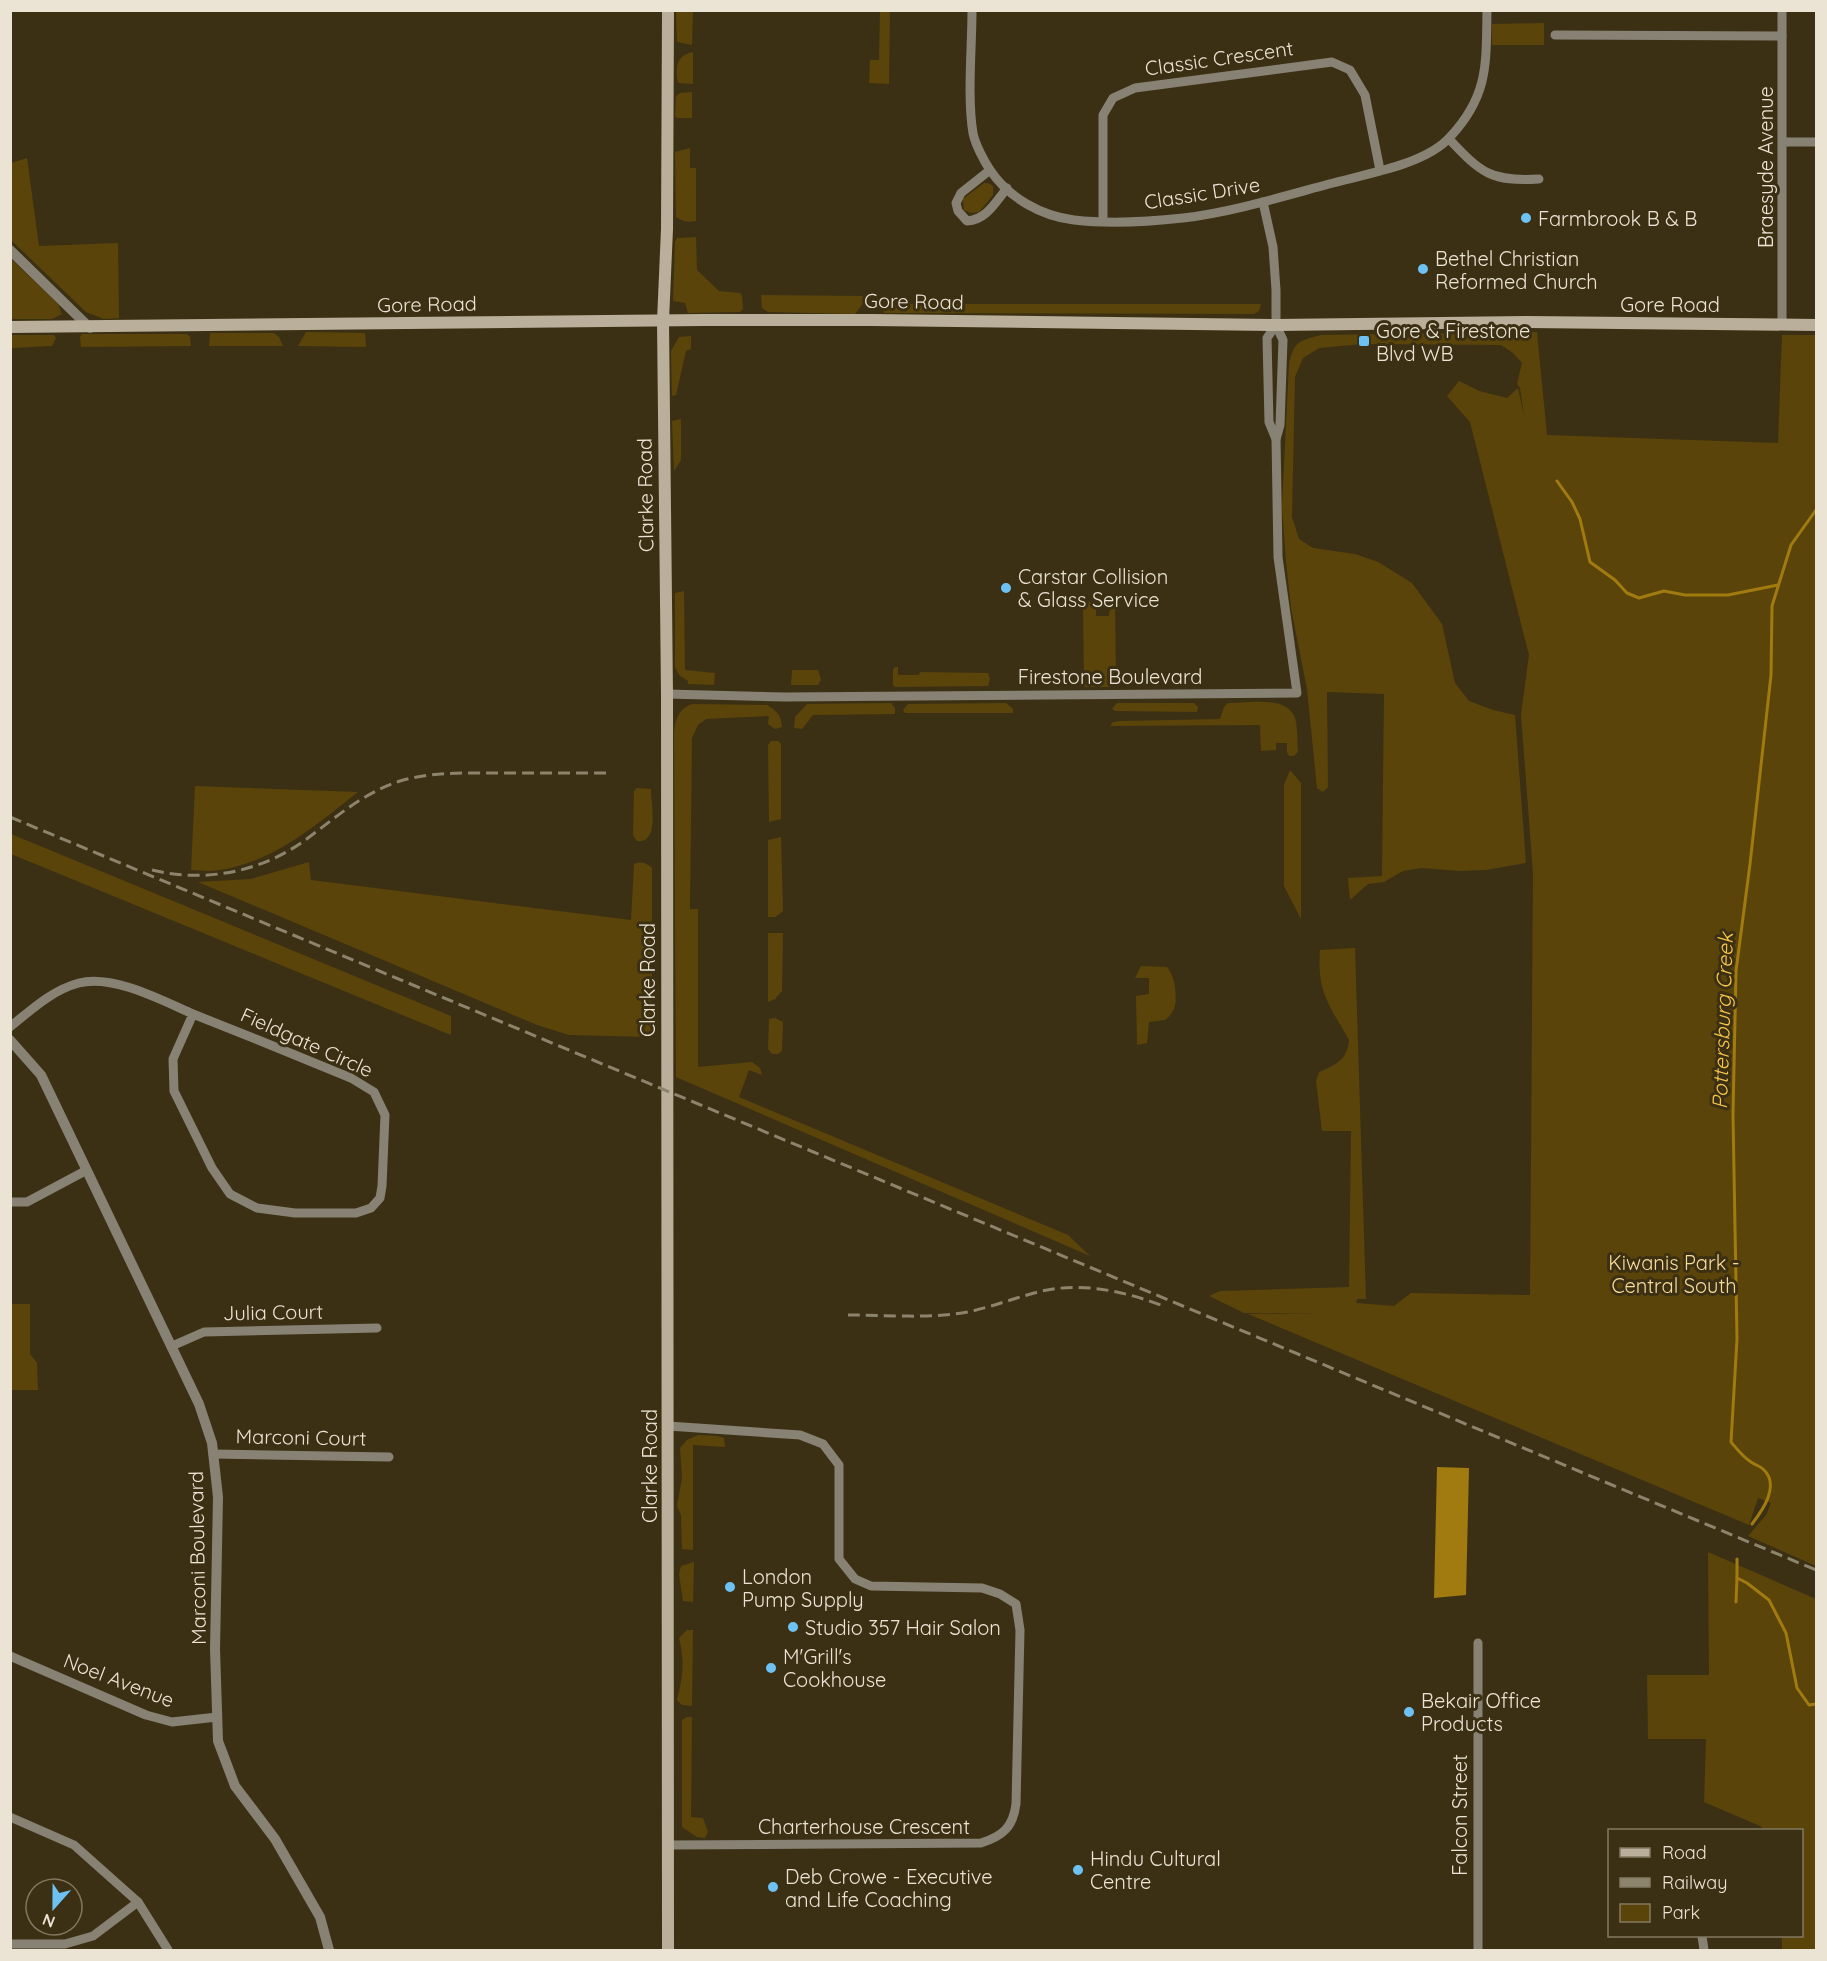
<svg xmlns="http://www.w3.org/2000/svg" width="1827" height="1961" font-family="Quicksand,sans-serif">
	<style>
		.green { fill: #5a4409 }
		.water { fill: #a17b10 }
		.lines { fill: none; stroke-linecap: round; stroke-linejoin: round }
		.stream { stroke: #a17b10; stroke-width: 3 }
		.minor { stroke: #888275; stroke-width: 9 }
		.tertiary { stroke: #888275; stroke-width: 10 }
		.secondary { stroke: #b9af9a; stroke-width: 12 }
		.rail { stroke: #8d846d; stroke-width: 3; stroke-dasharray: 12 6; stroke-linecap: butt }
		.poi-dot { fill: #6ec2f3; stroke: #3c3014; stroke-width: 2 }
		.labels { text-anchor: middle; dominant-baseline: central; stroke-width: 6; stroke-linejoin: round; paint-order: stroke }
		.street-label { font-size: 20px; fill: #ebe4d4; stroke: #3c3014 }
		.poi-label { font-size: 20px; fill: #ebe4d4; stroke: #3c3014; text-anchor: start }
		.park-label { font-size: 20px; fill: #f8da98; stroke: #3c3014 }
		.water-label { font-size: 21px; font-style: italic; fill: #f9c648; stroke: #3c3014 }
	</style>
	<rect width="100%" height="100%" fill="#3c3014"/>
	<g class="green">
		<polygon points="676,11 693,11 692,45 677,42"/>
		<polygon points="880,11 890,11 889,84 869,83 870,60 879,60"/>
		<polygon points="1544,23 1544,45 1492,45 1492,24"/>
		<path d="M693 52V84L678 83C675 68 676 55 693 52Z"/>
		<polygon points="692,92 692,118 677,118 675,116 676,96 680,93"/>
		<path d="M690 148V168H696V221C688 223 682 221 676 217L675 152Z"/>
		<polygon points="27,158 39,246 118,243 119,318 104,319 86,312 11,240 11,163"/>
		<polygon points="984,183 988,183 993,186 993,195 979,212 971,213 964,210 963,199"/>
		<polygon points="696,237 697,270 719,291 740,293 742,296 743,309 740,312 688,313 685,303 673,301 675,242 677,238"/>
		<polygon points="11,259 58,304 62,314 52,319 11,319"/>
		<polygon points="761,295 863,296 864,302 855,314 768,312 762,308"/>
		<polygon points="880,304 1261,304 1259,311 1254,314 884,313"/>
		<polygon points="306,332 365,333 366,347 298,346"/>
		<path d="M1537 332 1547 435 1778 443 1782 335H1816V1566L1748 1536 1766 1515 1771 1503 1758 1498 1749 1525 1248 1314H1318L1244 1313 1209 1296 1220 1291 1349 1287 1351 1131H1322L1316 1081 1319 1072C1336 1065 1348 1059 1349 1040 1329 1004 1317 993 1320 950L1355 948 1366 1299H1357L1356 1303 1394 1306 1411 1293 1530 1295 1533 873 1521 715 1529 655 1470 422 1447 396 1459 381 1479 391 1507 398 1518 388 1524 416 1520 388 1517 384 1522 363 1513 353 1501 345 1363 344 1319 348 1303 358 1295 377 1292 517 1299 539 1313 548 1355 554 1378 562 1412 583 1442 624 1455 683 1469 701 1493 710 1515 715 1526 863 1486 870 1460 871 1421 868 1403 871 1384 882 1368 884 1350 900 1348 878 1382 876 1384 694 1327 692 1328 787 1323 792 1317 788 1307 689 1291 608 1286 562 1282 507 1289 364C1294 341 1299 341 1321 335Z"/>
		<polygon points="210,333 274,333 279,337 283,346 209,346"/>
		<polygon points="82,334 187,334 190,337 191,346 81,347 80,337"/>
		<polygon points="10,335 54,335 56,338 52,346 11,348"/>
		<polygon points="691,336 691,349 686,351 676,395 672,396 671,351 679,337"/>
		<polygon points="681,419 681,460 674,471 672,421"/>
		<polygon points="684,591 685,670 715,673 714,685 688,684 688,681 679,675 675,667 675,593"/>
		<polygon points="1087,602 1096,602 1096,616 1109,616 1110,604 1115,603 1116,681 1113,687 1084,687 1083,610"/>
		<polygon points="895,667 898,667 898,675 919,675 920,672 988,673 990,679 988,686 895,687 893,685 893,670"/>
		<polygon points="792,670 818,670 821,680 818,685 791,685"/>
		<polygon points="891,703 895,708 895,714 813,715 802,729 794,728 795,717 807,704"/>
		<polygon points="1006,703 1013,709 1013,713 905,713 903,710 908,704"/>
		<polygon points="1117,703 1194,703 1198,707 1197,712 1116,711 1112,709"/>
		<path d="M1228 703C1248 703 1287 695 1295 718 1298 728 1297 742 1298 752L1294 756H1289L1287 752V743H1276V750L1261 751 1260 725 1110 726 1113 722 1121 721 1220 719 1224 707Z"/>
		<path d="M692 704 767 705C777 711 781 715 782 727L775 729 768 724 769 716 706 719 698 725 692 738 690 909H698V1067L752 1062 760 1068 762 1075 749 1070 739 1097 1068 1235 1090 1256 676 1077 674 734C675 720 678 709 692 704Z"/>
		<polygon points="771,741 778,741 781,744 781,819 769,822 768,745"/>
		<polygon points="1290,770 1301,783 1301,919 1284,886 1284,785"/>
		<path d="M195 786 358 792C316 825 274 862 219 870 210 872 200 870 191 870Z"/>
		<path d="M637 788 651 789C651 804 660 844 637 841L633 835 634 791Z"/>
		<polygon points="11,834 451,1016 451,1035 11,854"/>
		<polygon points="781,837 783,911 775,917 768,917 768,840"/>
		<path d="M309 862 311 880 631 920 634 864C641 861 647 863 652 868V1035L648 1037 569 1035 537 1025 198 882 251 879Z"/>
		<polygon points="768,933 783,933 782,991 775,999 768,1002"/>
		<path d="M1141 966 1167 967C1175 976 1178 997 1174 1009 1172 1013 1169 1017 1165 1020L1149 1022 1147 1043 1137 1045 1136 996 1149 994V978H1135Z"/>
		<polygon points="775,1018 783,1022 782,1051 778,1054 772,1054 768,1049 769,1019"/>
		<polygon points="11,1304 30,1304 30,1354 37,1363 38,1390 11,1390"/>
		<polygon points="698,1435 717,1436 724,1438 725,1447 693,1445 693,1550 682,1549 681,1515 677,1506 682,1478 680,1448 687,1440"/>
		<polygon points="1708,1552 1816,1599 1816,1950 1782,1950 1782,1936 1802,1936 1802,1830 1765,1830 1760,1826 1704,1802 1706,1739 1648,1739 1647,1675 1709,1675"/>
		<polygon points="694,1562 693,1602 683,1601 679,1574 681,1566"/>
		<path d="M687 1630H693L692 1706 682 1705 677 1700C683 1676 685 1662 679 1638Z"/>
		<polygon points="687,1717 692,1717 691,1817 703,1818 708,1832 705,1838 697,1837 682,1827 682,1720"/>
	</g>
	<polygon class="water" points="1437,1467 1469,1468 1466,1595 1434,1598"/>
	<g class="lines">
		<g class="stream">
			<polyline points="1557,481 1572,502 1580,519 1590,562 1615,580 1627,593 1639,598 1664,591 1685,595 1728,595 1778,585"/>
			<path d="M1752 1524C1762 1511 1781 1485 1763 1469 1760 1466 1755 1465 1751 1462 1743 1457 1737 1449 1731 1442L1737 1339 1733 1115 1736 971 1750 864 1771 675 1772 606 1791 545 1816 510"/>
			<polyline points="1737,1559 1737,1578 1747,1583 1769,1600 1786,1633 1797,1688 1809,1705 1816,1704"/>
			<polyline points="1736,1602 1737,1578"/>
		</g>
		<g class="minor">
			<path d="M972 10C972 48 967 97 973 133 975 144 984 161 990 170 1009 198 1041 216 1074 220 1109 224 1147 222 1183 218 1232 212 1281 197 1329 184 1365 174 1425 165 1450 137 1489 95 1486 64 1487 10"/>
			<polyline points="1555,35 1782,36"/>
			<path d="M1449 139C1481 173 1491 182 1539 179"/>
			<polyline points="1783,142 1816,142"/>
			<path d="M990 170 961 193 956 203 958 211 967 221C986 220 995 203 1007 188"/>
			<polyline points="1103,221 1103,115 1113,98 1135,88 1332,62 1350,70 1365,95 1380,170"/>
			<polyline points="1782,324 1782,10"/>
			<polyline points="1276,439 1269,422 1267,338 1276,325"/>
			<polyline points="667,694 785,697 1297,693 1278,557 1276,439 1280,425 1283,340 1276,325 1276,290 1273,247 1263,202"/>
			<path d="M10 1027C31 1010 52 990 79 983 113 974 163 1001 193 1014 246 1035 298 1056 351 1078L374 1092 385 1115 382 1186 380 1198 371 1208 356 1213H295L257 1208 230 1194 212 1168 174 1091 173 1059 193 1014"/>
			<polyline points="10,1202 27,1202 87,1170"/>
			<polyline points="172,1346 204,1332 377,1328"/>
			<polyline points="213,1454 389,1457"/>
			<polyline points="1478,1643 1478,1950"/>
			<polyline points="10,1656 146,1715 172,1722 217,1717"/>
			<polyline points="10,1817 74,1845 138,1902 168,1950"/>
			<path d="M668 1845 981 1843C1003 1836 1013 1827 1016 1804L1020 1630 1016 1604 1000 1594 982 1588 871 1586 855 1579 839 1559V1465L823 1444 800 1435 668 1426"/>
			<polyline points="1702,1936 1704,1950"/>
			<polyline points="10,1944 65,1944 93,1936 138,1902"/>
		</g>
		<g class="tertiary">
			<polyline points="10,250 90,328"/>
			<polyline points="10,1040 41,1075 199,1404 212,1443 218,1497 215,1649 218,1741 235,1786 275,1839 320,1917 329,1950"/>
		</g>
		<g class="secondary">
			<polyline points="10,327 703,320 872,320 1276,325 1528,322 1816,325"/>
			<polyline points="668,1950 667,694 663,321 667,229 668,10"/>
		</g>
		<g class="rail">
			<polyline points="10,817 1816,1570"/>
			<path d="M152 870C205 883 260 872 304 841 335 818 363 793 400 781 431 772 464 773 495 773 533 773 571 773 609 773"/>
			<path d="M848 1315C887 1315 929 1319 968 1312 991 1307 1012 1299 1034 1293 1077 1281 1120 1290 1161 1305"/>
		</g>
	</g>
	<g class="poi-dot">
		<circle cx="1526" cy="218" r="6"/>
		<circle cx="1423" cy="269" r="6"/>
		<rect x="1358" y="335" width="12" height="12" rx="3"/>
		<circle cx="1006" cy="588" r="6"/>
		<circle cx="730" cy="1587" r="6"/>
		<circle cx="793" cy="1627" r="6"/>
		<circle cx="771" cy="1668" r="6"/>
		<circle cx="1409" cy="1712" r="6"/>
		<circle cx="1078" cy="1870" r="6"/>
		<circle cx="773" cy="1887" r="6"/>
	</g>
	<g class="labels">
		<g class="street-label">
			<text transform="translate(1219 58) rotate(-8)">Classic Crescent</text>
			<text transform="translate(1765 167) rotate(-90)">Braesyde Avenue</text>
			<text transform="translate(1202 193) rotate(-9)">Classic Drive</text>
			<text transform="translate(914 301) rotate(1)">Gore Road</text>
			<text transform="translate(427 304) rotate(-1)">Gore Road</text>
			<text x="1670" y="304">Gore Road</text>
			<text transform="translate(645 495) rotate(-91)">Clarke Road</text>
			<text x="1110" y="676">Firestone Boulevard</text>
			<text transform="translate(647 980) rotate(-90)">Clarke Road</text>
			<text transform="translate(307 1042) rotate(24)">Fieldgate Circle</text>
			<text transform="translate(273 1312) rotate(-1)">Julia Court</text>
			<text transform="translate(301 1437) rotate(1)">Marconi Court</text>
			<text transform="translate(649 1466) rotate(-90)">Clarke Road</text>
			<text transform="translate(197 1558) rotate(-91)">Marconi Boulevard</text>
			<text transform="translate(119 1680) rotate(21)">Noel Avenue</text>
			<text transform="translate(1459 1815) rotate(-90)">Falcon Street</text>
			<text x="864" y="1826">Charterhouse Crescent</text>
		</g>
		<g class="poi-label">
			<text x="1538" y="218">Farmbrook B &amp; B</text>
			<text x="1435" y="258">Bethel Christian<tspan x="1435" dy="23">Reformed Church</tspan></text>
			<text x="1376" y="330">Gore &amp; Firestone<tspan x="1376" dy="23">Blvd WB</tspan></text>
			<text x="1018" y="576">Carstar Collision<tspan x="1018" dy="23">&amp; Glass Service</tspan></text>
			<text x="742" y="1576">London<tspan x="742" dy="23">Pump Supply</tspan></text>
			<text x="805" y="1627">Studio 357 Hair Salon</text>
			<text x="783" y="1656">M'Grill's<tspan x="783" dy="23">Cookhouse</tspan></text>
			<text x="1421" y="1700">Bekair Office<tspan x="1421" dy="23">Products</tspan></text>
			<text x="1090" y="1858">Hindu Cultural<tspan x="1090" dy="23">Centre</tspan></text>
			<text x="785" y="1876">Deb Crowe - Executive<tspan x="785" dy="23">and Life Coaching</tspan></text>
		</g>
		<g class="park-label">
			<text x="1674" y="1262">Kiwanis Park -<tspan x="1674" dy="23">Central South</tspan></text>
		</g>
		<g class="water-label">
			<text transform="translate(1722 1021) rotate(-88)">Pottersburg Creek</text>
		</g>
	</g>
	<rect width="1827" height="1961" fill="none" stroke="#ebe4d4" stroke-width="24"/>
	<rect x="1608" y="1829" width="195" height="108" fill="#3c3014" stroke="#827861" stroke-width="1.5"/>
	<rect x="1620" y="1848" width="30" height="9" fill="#b9af9a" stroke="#827861" stroke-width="1.5"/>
	<text x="1662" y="1859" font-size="18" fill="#ebe4d4">Road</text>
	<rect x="1620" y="1878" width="30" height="9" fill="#8d846d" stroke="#827861" stroke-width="1.5"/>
	<text x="1662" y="1889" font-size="18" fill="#ebe4d4">Railway</text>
	<rect x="1620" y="1904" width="30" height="18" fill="#5a4409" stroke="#827861" stroke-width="1.5"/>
	<text x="1662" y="1919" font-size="18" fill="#ebe4d4">Park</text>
	<g transform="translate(54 1907) rotate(201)"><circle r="28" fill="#3c3014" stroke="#827861" stroke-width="1.5"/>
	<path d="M0-4.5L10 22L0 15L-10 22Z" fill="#6ec2f3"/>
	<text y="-9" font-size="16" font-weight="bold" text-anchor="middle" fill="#ebe4d4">N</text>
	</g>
</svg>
